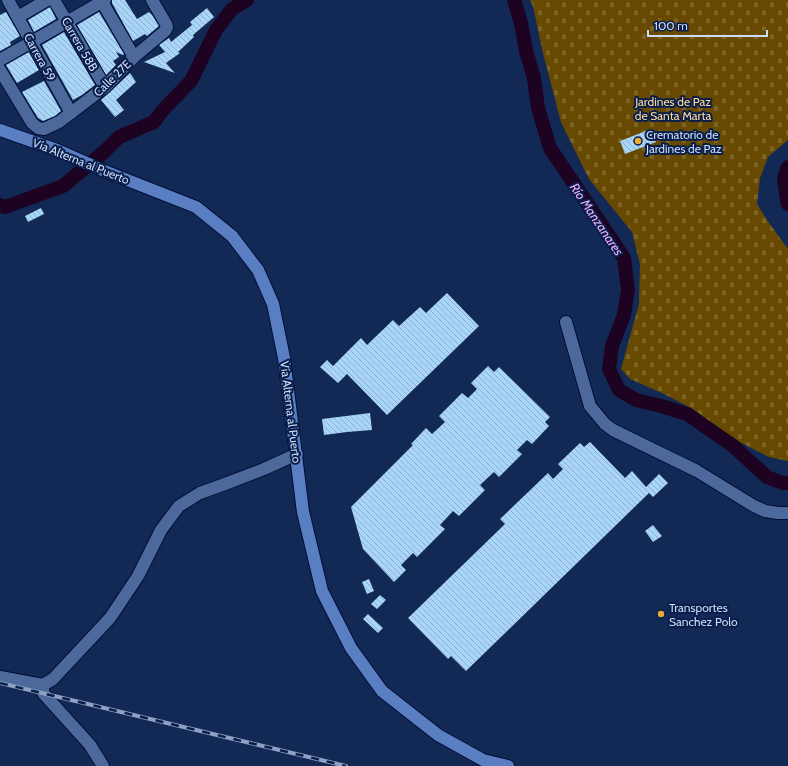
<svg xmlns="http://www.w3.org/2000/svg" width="788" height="766" font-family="Cabin,sans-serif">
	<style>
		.cemetery { fill: url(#cemetery-stones) }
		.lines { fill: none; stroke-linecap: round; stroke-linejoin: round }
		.river { stroke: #1e0222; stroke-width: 14 }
		.building { fill: url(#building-back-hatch) }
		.minor-casing { stroke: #000f39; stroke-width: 14 }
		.major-casing { stroke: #000f39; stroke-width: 14 }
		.minor { stroke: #4d689a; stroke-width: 12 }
		.major { stroke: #597ec2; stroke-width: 12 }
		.rail-casing { stroke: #8fa1c2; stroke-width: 4 }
		.rail { stroke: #091e4a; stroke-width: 2.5; stroke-dasharray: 8; stroke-linecap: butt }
		.poi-dot { fill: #e5ad35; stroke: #091e4a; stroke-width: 1.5 }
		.labels { text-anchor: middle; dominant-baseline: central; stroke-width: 4; stroke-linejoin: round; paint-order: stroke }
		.street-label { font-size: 12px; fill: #ccdcf8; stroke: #091e4a }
		.park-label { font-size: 12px; fill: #fdd998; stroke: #091e4a }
		.poi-label { font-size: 12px; fill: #ccdcf8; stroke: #091e4a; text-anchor: start }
		.water-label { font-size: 13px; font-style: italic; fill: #f2b1fc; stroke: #091e4a }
	</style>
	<defs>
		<pattern id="cemetery-stones" width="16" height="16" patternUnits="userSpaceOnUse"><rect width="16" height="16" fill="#674a00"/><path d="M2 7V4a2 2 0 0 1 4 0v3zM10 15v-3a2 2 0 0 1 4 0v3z" fill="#7c6426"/></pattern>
		<pattern id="building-back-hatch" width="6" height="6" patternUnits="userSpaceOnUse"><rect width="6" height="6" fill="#a8d5f8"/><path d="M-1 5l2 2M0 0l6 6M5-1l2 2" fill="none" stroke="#8db0cc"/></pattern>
	</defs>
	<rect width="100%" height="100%" fill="#122955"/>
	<polygon class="cemetery" points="530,0 788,0 788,140 768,157 760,178 757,204 769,223 788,249 788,461 769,457 734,439 693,409 664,394 630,379 621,369 639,304 640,264 632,232 589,179 561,122 543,53 533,6"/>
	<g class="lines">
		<g class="river">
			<polyline points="514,0 521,23 526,51 534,78 538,108 550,148 624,258 628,290 624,315 612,346 609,369 619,390 636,400 661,406 687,414 732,445 767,477 783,483 788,483"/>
			<polyline points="788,167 784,178 787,200 788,204"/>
			<polyline points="0,205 5,207 63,186 104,152 119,137 154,122 162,111 191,81 216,30 232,9 247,0"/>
		</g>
	</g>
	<g class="building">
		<polygon points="112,0 125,0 137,19 149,12 152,15 159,26 147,36 145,34 133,41 112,3"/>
		<polygon points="50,7 56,19 34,32 28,20"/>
		<polygon points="207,8 214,17 193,35 194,37 178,52 180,53 166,63 175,73 144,62 165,52 159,45 169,38 171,42 192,25 190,22"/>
		<polygon points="6,12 20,36 10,42 11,45 0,51 0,15"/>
		<polygon points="99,12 124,54 123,55 116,52 119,57 113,61 116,65 106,75 77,25"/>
		<polygon points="64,32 95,85 82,95 73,100 42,45"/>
		<polygon points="29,52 39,70 17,83 6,65"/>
		<polygon points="130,73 136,82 116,100 124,110 115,117 101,100 110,92"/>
		<polygon points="44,81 61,111 55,116 43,121 38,118 22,92"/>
		<polygon points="651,129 656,142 625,154 620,141"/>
		<polygon points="41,208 44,214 28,222 25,216"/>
		<polygon points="447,293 479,326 387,415 347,374 338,383 320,367 327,360 333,366 361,338 367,345 393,320 399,326 420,307 426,313"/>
		<polygon points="488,366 494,372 499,367 550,417 545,422 549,426 532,444 527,440 517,450 522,454 499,477 494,472 480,485 485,490 459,516 453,511 440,525 445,529 417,557 413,553 401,565 406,570 394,582 363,549 351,507 413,445 411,444 426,428 432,434 445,422 439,416 462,393 468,398 477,389 471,383"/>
		<polygon points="370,413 372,430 347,432 324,435 322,419"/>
		<polygon points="590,442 625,478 632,471 646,487 659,474 668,483 653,497 649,493 466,671 451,656 448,659 408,618 505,524 500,519 548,473 553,479 563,469 558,464 580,443 584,447"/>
		<polygon points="653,525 662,536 653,542 645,531"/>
		<polygon points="369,579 374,591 367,594 362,582"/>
		<polygon points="380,595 386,600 377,609 371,604"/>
		<polygon points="368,614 383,628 378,633 363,619"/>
	</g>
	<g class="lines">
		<g class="minor-casing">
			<g id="minor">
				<polyline points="8,0 71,113"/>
				<polyline points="54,0 105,87"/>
				<polyline points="101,0 134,57"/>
				<polyline points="18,17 47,0"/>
				<polyline points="0,60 105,0"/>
				<polyline points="0,70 32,123 38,128 44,129 59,122 105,87 134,57 165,31 167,27 166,24 152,0"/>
				<polyline points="566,322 590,406 605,424 613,430 697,471 754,506 765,511 778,513 788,513"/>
				<polyline points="0,677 43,685 53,679 110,618 138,576 161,530 179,506 200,493 225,484 264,469 297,454"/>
				<polyline points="43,685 43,693 90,745 103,766"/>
			</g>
		</g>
		<g class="major-casing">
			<polyline id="major" points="0,130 57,150 107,172 196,207 232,236 258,270 273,304 284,358 303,512 322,591 351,648 382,691 438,735 483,760 508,766"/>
		</g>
		<use href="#minor" class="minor"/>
		<use href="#major" class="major"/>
		<g class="rail-casing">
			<polyline id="rail" points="0,683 346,766"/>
		</g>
		<use href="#rail" class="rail"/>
	</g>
	<g class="poi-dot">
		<circle cx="638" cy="141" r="4"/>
		<circle cx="661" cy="614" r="4"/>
	</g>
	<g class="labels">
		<g class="street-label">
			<text transform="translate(80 44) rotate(60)">Carrera 58B</text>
			<text transform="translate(40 57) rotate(61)">Carrera 59</text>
			<text transform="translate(112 78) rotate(-44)">Calle 27E</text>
			<text transform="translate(81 161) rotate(22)">Vía Alterna al Puerto</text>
			<text transform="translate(291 412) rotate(83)">Vía Alterna al Puerto</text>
		</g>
		<g class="park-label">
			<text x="673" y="101">Jardines de Paz<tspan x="673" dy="14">de Santa Marta</tspan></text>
		</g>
		<g class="poi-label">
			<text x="646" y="134">Crematorio de<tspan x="646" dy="14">Jardines de Paz</tspan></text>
			<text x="669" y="607">Transportes<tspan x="669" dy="14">Sanchez Polo</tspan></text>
		</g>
		<g class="water-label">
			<text transform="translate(597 219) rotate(56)">Río Manzanares</text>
		</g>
	</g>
	<path d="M648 30v6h119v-6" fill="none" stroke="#ccdcf8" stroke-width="2"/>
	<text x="654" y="30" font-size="12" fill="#ccdcf8" stroke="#091e4a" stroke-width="3" paint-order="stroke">100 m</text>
</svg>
